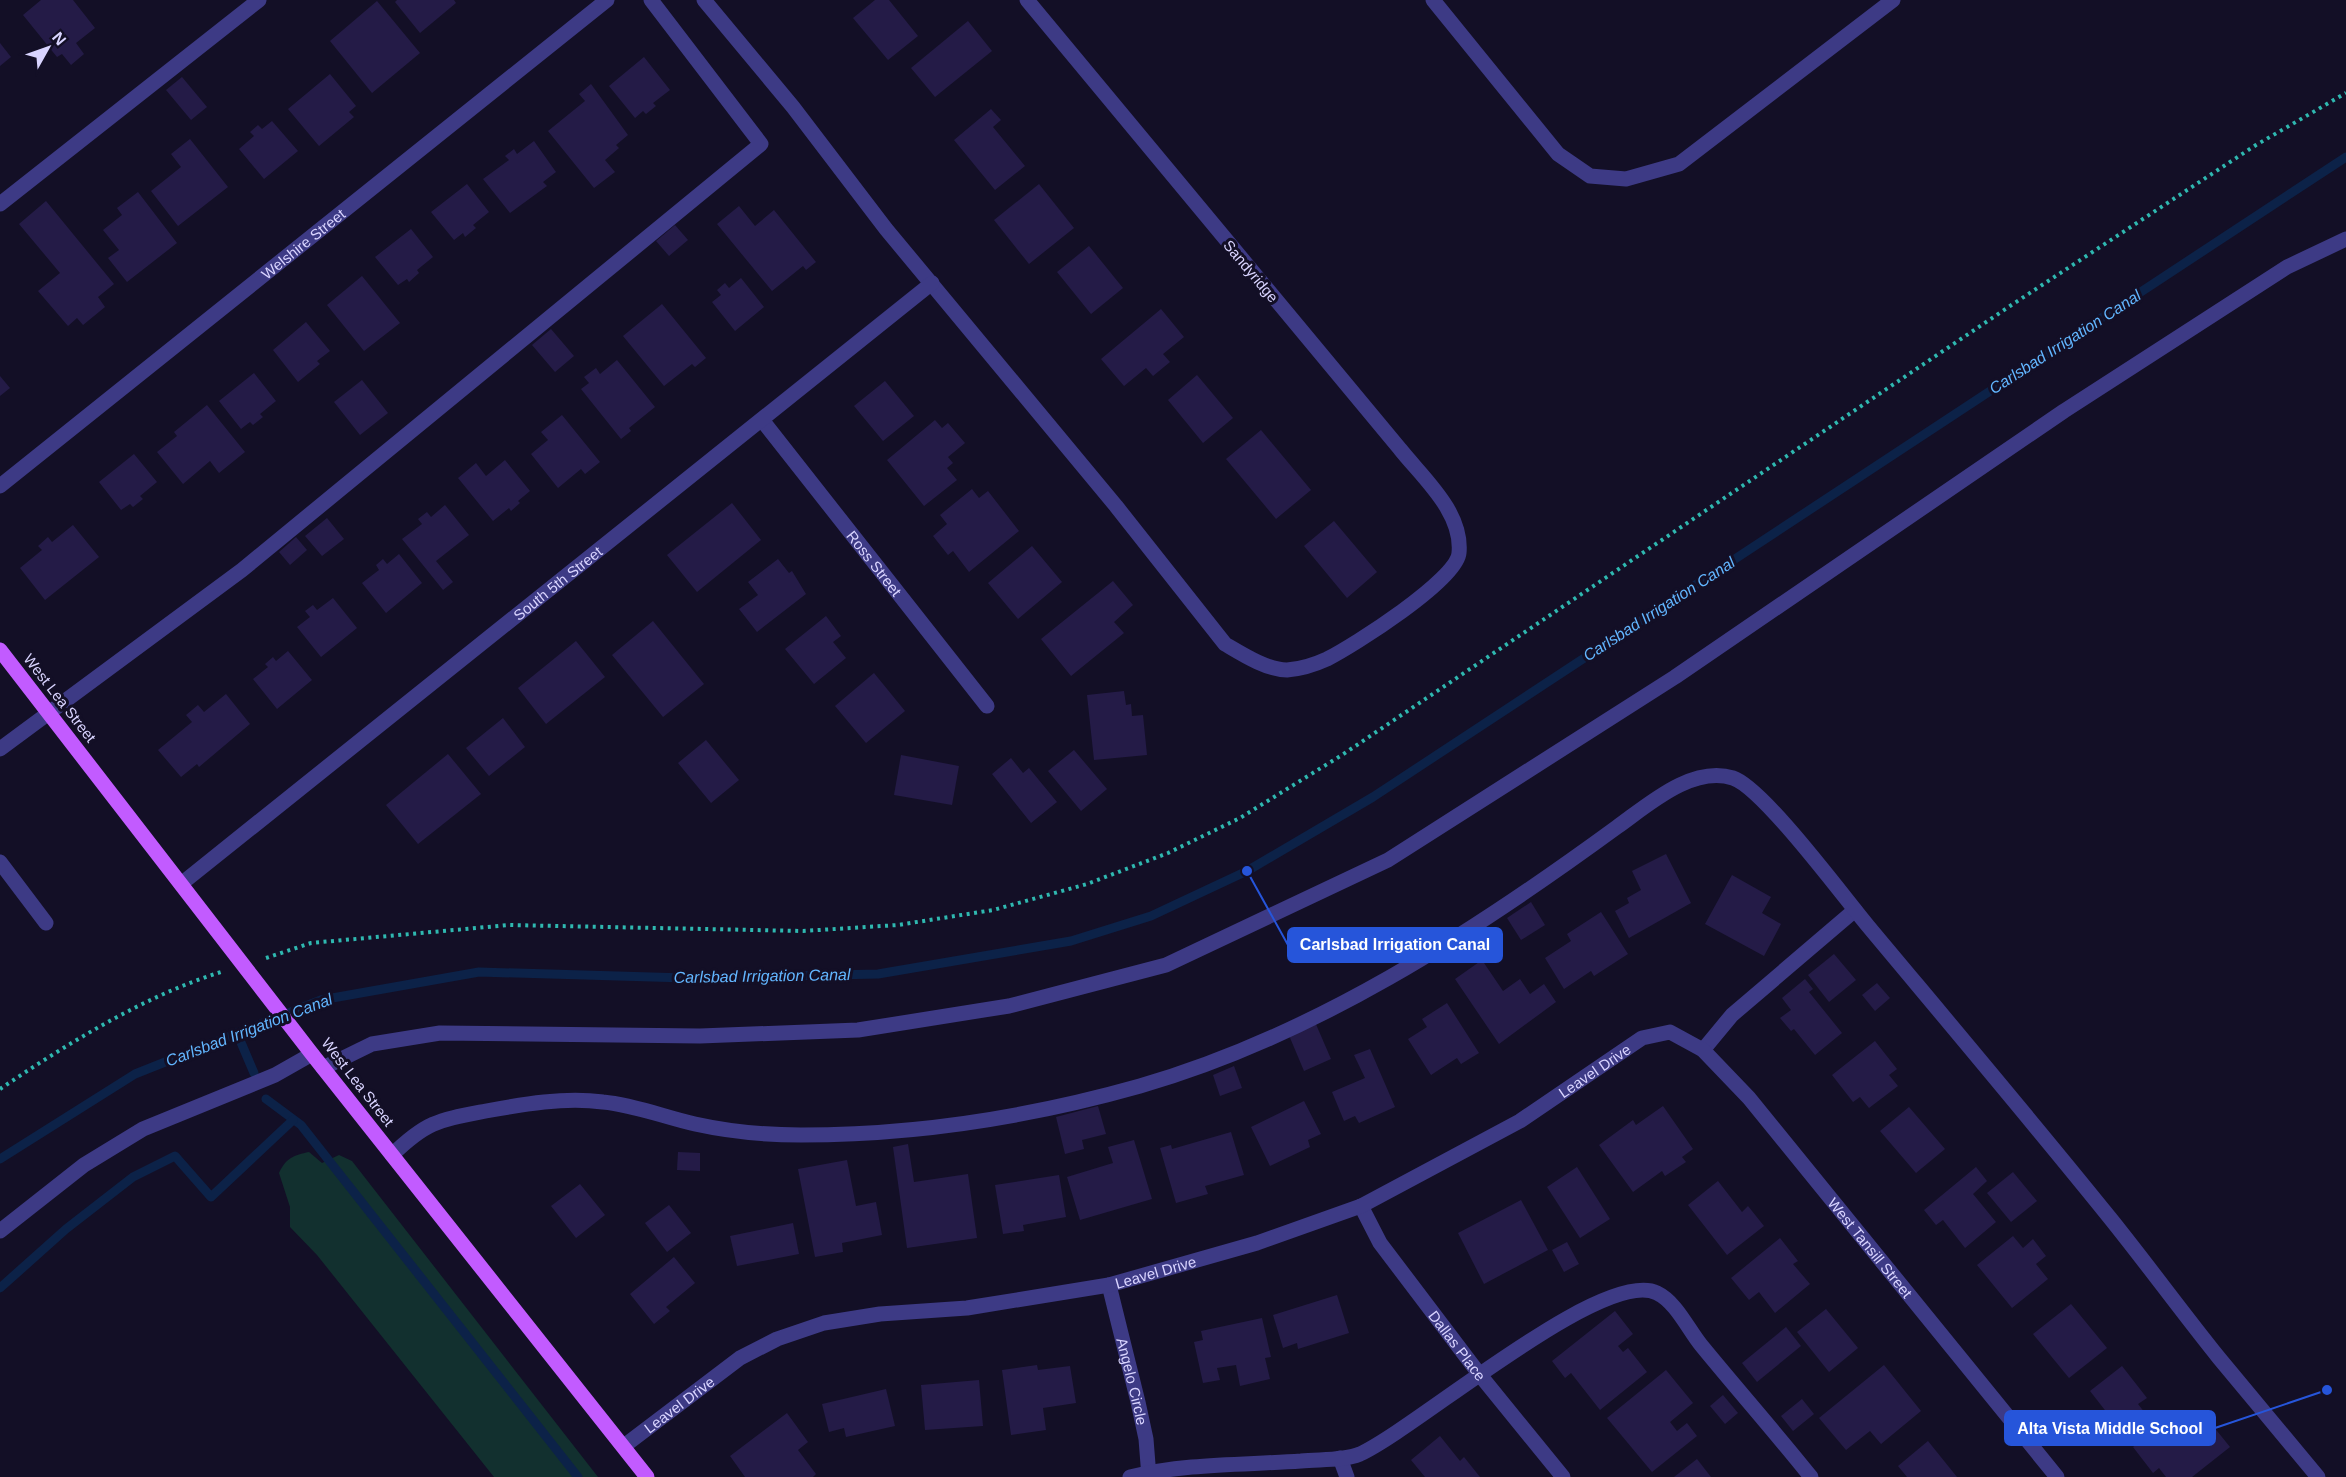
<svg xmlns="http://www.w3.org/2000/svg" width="2346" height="1477" font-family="Helvetica,sans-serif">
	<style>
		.green { fill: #12302f }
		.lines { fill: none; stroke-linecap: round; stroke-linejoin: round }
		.stream { stroke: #0c2248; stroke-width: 9 }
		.building { fill: #241b47 }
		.path { stroke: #2fb8b0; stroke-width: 4; stroke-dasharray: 3 4.5; stroke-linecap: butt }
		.minor { stroke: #3d3a85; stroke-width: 15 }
		.major { stroke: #c25bff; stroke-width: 15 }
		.labels { text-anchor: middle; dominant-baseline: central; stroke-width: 6; stroke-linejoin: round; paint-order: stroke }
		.street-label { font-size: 15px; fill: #d9d4ff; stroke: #130f26 }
		.water-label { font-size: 16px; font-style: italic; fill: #62b6ff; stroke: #130f26 }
		.leader { fill: none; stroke: #2655da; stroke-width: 2 }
		.callout-dot { fill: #2655da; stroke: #130f26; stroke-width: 2 }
		.callout { fill: #2655da; stroke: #2655da; stroke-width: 2 }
		.callout-label { font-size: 16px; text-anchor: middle; font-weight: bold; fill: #fff }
	</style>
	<rect width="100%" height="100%" fill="#130f26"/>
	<path class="green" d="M309 1152 322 1163 339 1155 352 1161 598 1477H494L317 1255 290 1227V1207L279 1173C286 1158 294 1155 309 1152Z"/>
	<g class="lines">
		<g class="stream">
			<polyline points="237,1033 254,1073"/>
			<polyline points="266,1099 301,1125 578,1477"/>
			<polyline points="0,1159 135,1074 321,1000 479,972 686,978 878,974 1071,941 1151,916 1247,871 1373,797 2346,157"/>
			<polyline points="0,1288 66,1229 133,1177 175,1156 211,1197 293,1120"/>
		</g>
	</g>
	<g class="building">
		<polygon points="41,0 73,0 95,28 76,43 84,54 71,65 62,54 57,57 23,15"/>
		<polygon points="397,0 454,0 456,3 420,33 395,2"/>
		<polygon points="875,0 889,0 918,36 888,60 853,18"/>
		<polygon points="377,1 420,53 372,93 330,41"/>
		<polygon points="968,21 992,51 935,97 911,68"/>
		<polygon points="0,43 11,57 0,66"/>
		<polygon points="644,57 670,90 653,103 656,106 646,114 643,111 635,118 609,86"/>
		<polygon points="330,74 356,106 349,112 354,117 319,146 288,109"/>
		<polygon points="182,77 207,107 191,120 166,90"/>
		<polygon points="591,84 628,135 616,145 619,148 605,160 615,172 594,188 548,131 585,101 579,94"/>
		<polygon points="991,109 1001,120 993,127 1025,166 995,190 954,140"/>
		<polygon points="272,121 298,151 264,179 239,149 254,136 250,132 258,125 262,129"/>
		<polygon points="190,139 228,187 178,226 151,191 181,167 171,154"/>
		<polygon points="534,141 556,172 543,182 547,186 510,213 483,179 509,160 505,156 514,149 517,154"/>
		<polygon points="467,184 489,212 473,225 476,228 465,237 463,233 454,240 431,212"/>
		<polygon points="1039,184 1074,228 1029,264 994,220"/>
		<polygon points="138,192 177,243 127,282 108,258 119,250 103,230 122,215 117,208"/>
		<polygon points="46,201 114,284 98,297 105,307 83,325 77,318 68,326 38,291 60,273 19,224"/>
		<polygon points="739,206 755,226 774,210 816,262 806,270 803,266 772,291 717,224"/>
		<polygon points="675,225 688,240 669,256 656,241"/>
		<polygon points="411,229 433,257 417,270 419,273 409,282 407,279 398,285 375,257"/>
		<polygon points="1089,246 1123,288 1091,314 1057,272"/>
		<polygon points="362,276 400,323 364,351 327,305"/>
		<polygon points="741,278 764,307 735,331 712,302 721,295 717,290 725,283 729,288"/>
		<polygon points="662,304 706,358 695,367 692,364 664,386 623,336"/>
		<polygon points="1161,309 1184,337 1163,354 1170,362 1153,376 1146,368 1124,386 1101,359"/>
		<polygon points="306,322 330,351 317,361 320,364 298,382 273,350"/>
		<polygon points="551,329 574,356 555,372 532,345"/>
		<polygon points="617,360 655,407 629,428 631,431 621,439 581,389 589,383 584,377 596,368 600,374"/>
		<polygon points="254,373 276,401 260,414 263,417 253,425 250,422 241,429 219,401"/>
		<polygon points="1197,375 1233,418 1203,443 1168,400"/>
		<polygon points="0,376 10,388 0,396"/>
		<polygon points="362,380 388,413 360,435 334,402"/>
		<polygon points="885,381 914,416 883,441 854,406"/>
		<polygon points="207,405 245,452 219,473 210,461 183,484 157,452 177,436 174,432"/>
		<polygon points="562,415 600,462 585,474 581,469 558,488 531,454 548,440 541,432"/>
		<polygon points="935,420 942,428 948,423 965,443 948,457 953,463 947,468 957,480 924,506 887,460"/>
		<polygon points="1261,430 1311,490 1276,519 1226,459"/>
		<polygon points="134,454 157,482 140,496 143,499 133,507 130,504 121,510 99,482"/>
		<polygon points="505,460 530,491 518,501 520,503 511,511 509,508 493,521 458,478 476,463 486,476"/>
		<polygon points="972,489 979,498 988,491 1019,531 969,572 953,551 948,555 933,536 947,524 940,515"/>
		<polygon points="732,503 761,540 697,592 667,555"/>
		<polygon points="445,505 469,535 436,561 453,582 443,590 402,539 422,524 418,519 427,512 431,517"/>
		<polygon points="327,518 344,539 322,556 305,536"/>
		<polygon points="1334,521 1377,572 1347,598 1304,546"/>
		<polygon points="73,525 99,557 45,600 20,568 42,550 38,546 48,537 52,542"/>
		<polygon points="296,537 307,550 290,565 279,552"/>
		<polygon points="1032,546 1062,582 1018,619 988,583"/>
		<polygon points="399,554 422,583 386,613 362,583 379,570 376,565 383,559 387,564"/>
		<polygon points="778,559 789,573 792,571 806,594 757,632 739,609 758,595 748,582"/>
		<polygon points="1113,581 1133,605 1114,622 1124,633 1071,676 1041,639"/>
		<polygon points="333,598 357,628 321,657 297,627 310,617 305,611 313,605 317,610"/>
		<polygon points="826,616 841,636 833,642 846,658 814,684 785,649"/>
		<polygon points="653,621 704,684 663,717 612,655"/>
		<polygon points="576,641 605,677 546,724 518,688"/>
		<polygon points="288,651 312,680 277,709 253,679 268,667 265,664 273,657 276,661"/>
		<polygon points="874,673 905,711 866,743 835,706"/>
		<polygon points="1124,691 1126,705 1131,704 1132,716 1143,715 1147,755 1094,760 1087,695"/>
		<polygon points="226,694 250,724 199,767 197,764 181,777 158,750 192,722 186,715 198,705 204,712"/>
		<polygon points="503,718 525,747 489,776 466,748"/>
		<polygon points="706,740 739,780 711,803 678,763"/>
		<polygon points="1074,750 1107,789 1081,811 1048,771"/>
		<polygon points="448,754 481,794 418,844 386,805"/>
		<polygon points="901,755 959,766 952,805 894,795"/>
		<polygon points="1011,758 1023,773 1029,768 1057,802 1031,823 992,774"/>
		<polygon points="1666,854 1691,903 1629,938 1615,911 1629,903 1627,898 1641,890 1632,871"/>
		<polygon points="1732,875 1771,897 1762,913 1781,924 1764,956 1705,924"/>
		<polygon points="1531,902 1545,925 1521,940 1507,918"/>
		<polygon points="1601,912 1628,954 1594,976 1591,971 1564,989 1545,958 1571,941 1567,934"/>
		<polygon points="1834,954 1856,980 1829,1002 1808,975"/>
		<polygon points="1482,960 1503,991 1520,979 1530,994 1544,984 1556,1002 1499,1044 1455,979"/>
		<polygon points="1805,979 1813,989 1809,992 1842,1033 1815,1055 1794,1029 1791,1031 1780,1018 1791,1010 1782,998"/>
		<polygon points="1877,983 1890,998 1875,1011 1862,995"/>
		<polygon points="1447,1003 1479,1053 1461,1064 1457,1058 1431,1075 1408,1039 1427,1027 1422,1019"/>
		<polygon points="1315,1022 1331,1059 1304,1071 1288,1033"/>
		<polygon points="1875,1041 1897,1069 1889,1075 1898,1086 1869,1108 1860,1097 1853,1102 1832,1075"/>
		<polygon points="1370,1049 1395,1107 1359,1123 1355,1116 1344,1121 1332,1092 1365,1078 1354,1055"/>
		<polygon points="1234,1066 1242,1088 1220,1096 1213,1075"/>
		<polygon points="1304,1101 1321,1134 1308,1140 1310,1147 1270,1166 1251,1127"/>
		<polygon points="1098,1106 1106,1134 1082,1140 1084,1149 1065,1154 1056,1117"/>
		<polygon points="1663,1106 1693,1149 1682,1157 1686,1162 1665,1176 1662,1171 1633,1192 1599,1145 1633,1120 1636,1125"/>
		<polygon points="1909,1107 1945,1149 1916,1173 1880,1131"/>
		<polygon points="1231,1132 1244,1175 1205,1186 1208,1194 1176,1203 1160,1148 1171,1145 1172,1149"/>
		<polygon points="1134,1140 1152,1199 1080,1220 1067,1177 1113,1163 1108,1147"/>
		<polygon points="908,1144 914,1182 968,1174 977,1238 907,1248 893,1147"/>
		<polygon points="678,1152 700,1153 700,1171 677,1170"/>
		<polygon points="847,1160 856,1206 876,1202 882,1235 842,1243 843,1252 815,1257 798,1169"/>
		<polygon points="1577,1167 1610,1219 1580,1238 1547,1187"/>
		<polygon points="1976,1167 1987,1181 1973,1194 1996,1222 1965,1248 1943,1220 1936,1225 1924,1210"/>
		<polygon points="2013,1172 2037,1201 2011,1222 1987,1193"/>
		<polygon points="1059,1175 1066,1217 1023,1225 1024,1231 1003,1234 995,1185"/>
		<polygon points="1718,1181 1742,1212 1748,1206 1764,1226 1727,1255 1688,1205"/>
		<polygon points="580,1184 605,1215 576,1238 551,1206"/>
		<polygon points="1521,1200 1548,1250 1484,1284 1458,1233"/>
		<polygon points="669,1205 691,1233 667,1252 645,1223"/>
		<polygon points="793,1223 799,1254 737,1266 730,1236"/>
		<polygon points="2013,1236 2023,1248 2033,1239 2046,1256 2036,1264 2048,1279 2012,1308 1977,1265"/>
		<polygon points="1780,1238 1798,1261 1793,1264 1810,1284 1775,1313 1759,1292 1749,1300 1731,1278"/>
		<polygon points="1567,1242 1579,1264 1564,1272 1552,1250"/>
		<polygon points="674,1257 695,1283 666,1307 670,1311 654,1324 630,1294"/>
		<polygon points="1337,1295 1349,1333 1298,1349 1297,1343 1283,1348 1273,1315"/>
		<polygon points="2071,1304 2107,1348 2069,1378 2033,1334"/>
		<polygon points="1826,1309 1858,1348 1829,1372 1797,1332"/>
		<polygon points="1615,1311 1633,1334 1618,1346 1623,1352 1628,1348 1647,1372 1600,1410 1571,1373 1565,1378 1552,1361"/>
		<polygon points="1262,1318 1271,1357 1265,1358 1270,1379 1240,1386 1236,1365 1217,1368 1220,1380 1203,1383 1194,1342 1203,1340 1201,1331"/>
		<polygon points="1786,1327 1801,1346 1757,1382 1742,1363"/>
		<polygon points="1037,1365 1038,1370 1070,1366 1076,1403 1043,1408 1046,1430 1011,1435 1002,1370"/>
		<polygon points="1884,1365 1921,1411 1881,1444 1870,1431 1846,1450 1819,1418"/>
		<polygon points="2122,1366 2147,1398 2138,1404 2145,1413 2122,1432 2090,1391"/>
		<polygon points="1666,1370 1693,1403 1670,1422 1677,1431 1687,1423 1697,1436 1652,1472 1607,1418"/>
		<polygon points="979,1380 983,1426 925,1430 921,1385"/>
		<polygon points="886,1389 895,1426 846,1437 844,1428 829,1432 822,1404"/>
		<polygon points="1723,1395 1738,1413 1725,1424 1710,1406"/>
		<polygon points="1802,1399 1814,1414 1793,1431 1781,1416"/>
		<polygon points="787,1413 808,1442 798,1450 816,1474 813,1477 745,1477 730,1456"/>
		<polygon points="2169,1418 2186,1439 2209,1421 2230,1447 2192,1477 2166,1477 2159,1468 2153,1473 2133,1447"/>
		<polygon points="1440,1436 1460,1461 1464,1457 1480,1477 1425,1477 1411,1460"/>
		<polygon points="1928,1441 1957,1477 1907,1477 1898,1466"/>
		<polygon points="1697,1459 1711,1477 1674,1477"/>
	</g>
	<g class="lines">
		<g class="path">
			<polyline points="266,958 311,943 509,925 803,931 898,925 993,910 1087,884 1168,853 1240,818 1342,755 2010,306 2256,145 2346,93"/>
			<path d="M0 1089C67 1044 144 996 221 972"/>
		</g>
		<g class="minor">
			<path d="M704 0 793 107 886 229 1116 506 1225 644C1242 654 1267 670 1287 670 1301 669 1314 665 1327 659 1353 646 1457 580 1459 553 1463 512 1423 478 1400 449L1027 0"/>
			<polyline points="1433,0 1558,154 1590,176 1626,179 1679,164 1893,0"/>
			<polyline points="0,204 259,0"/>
			<path id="s1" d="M762 420 987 706"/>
			<path id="s2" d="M0 486 607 0"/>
			<polyline points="0,749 242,570 761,144 651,0"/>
			<polyline points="0,862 46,923"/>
			<path id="s3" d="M181 884 932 283"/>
			<polyline points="1703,1050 1732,1015 1855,910"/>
			<polyline points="323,1068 372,1044 440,1033 700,1036 858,1030 1009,1006 1166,965 1388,860 1675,677 2064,411 2287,267 2346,239"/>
			<path d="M392 1155C427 1121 439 1120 486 1111 524 1104 564 1097 603 1102 635 1105 664 1117 695 1124 731 1132 765 1135 801 1135 915 1135 1030 1117 1140 1086 1314 1036 1472 933 1617 827 1648 805 1692 765 1733 778 1763 788 1843 896 1868 926 1949 1023 2031 1120 2110 1218 2147 1264 2182 1312 2219 1358 2252 1398 2285 1437 2318 1477"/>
			<path id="s4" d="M1361 1206 1380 1243 1480 1375 1563 1477"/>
			<polyline points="0,1231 84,1165 143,1129 275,1075 312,1054"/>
			<path id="s5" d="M1109 1285 1138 1402 1146 1439 1149 1477"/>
			<path id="s6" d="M624 1446 740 1358 777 1339 824 1323 880 1314 967 1308 1109 1285 1257 1243 1361 1206 1520 1121 1642 1038 1670 1032 1703 1050 1749 1098 2057 1477"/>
			<polyline points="1340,1458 1347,1477"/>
			<path d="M1130 1477C1186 1463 1244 1465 1301 1461 1320 1459 1343 1461 1360 1454 1417 1428 1603 1267 1657 1293 1676 1302 1688 1329 1701 1345 1737 1389 1775 1432 1811 1477"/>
		</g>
		<polyline class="major" points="0,650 312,1054 647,1477"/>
	</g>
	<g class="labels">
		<g class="street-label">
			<text stroke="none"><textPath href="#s2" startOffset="388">Welshire Street</textPath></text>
			<text transform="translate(1251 271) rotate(50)">Sandyridge</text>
			<text stroke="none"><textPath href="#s1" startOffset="182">Ross Street</textPath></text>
			<text stroke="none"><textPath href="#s3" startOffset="482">South 5th Street</textPath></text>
			<text transform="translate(60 698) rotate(52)">West Lea Street</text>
			<text stroke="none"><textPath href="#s6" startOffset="1059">Leavel Drive</textPath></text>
			<text transform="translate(358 1082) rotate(52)">West Lea Street</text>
			<text stroke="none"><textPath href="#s6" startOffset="1442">West Tansill Street</textPath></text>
			<text stroke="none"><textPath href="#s6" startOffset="573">Leavel Drive</textPath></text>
			<text stroke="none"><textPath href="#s4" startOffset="170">Dallas Place</textPath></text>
			<text stroke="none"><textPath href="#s5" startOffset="99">Angelo Circle</textPath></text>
			<text stroke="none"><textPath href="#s6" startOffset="69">Leavel Drive</textPath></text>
		</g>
		<g class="water-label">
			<text transform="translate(2065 342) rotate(-33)">Carlsbad Irrigation Canal</text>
			<text transform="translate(1659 609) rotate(-33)">Carlsbad Irrigation Canal</text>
			<text transform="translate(762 976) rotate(-1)">Carlsbad Irrigation Canal</text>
			<text transform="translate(249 1030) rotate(-21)">Carlsbad Irrigation Canal</text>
		</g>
	</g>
	<path class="leader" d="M1247 871L1288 945M2327 1390L2215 1428"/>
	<g class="callout-dot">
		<circle cx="1247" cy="871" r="6"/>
		<circle cx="2327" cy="1390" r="6"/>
	</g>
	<g class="callout">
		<rect x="1288" y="928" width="214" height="34" rx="6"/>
		<rect x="2005" y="1411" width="210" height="34" rx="6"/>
	</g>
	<g class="callout-label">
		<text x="1395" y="950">Carlsbad Irrigation Canal</text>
		<text x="2110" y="1434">Alta Vista Middle School</text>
	</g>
	<g transform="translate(48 48) rotate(50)" stroke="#130f26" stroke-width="4.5" paint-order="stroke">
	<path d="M0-4.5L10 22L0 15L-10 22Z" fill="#d9d4ff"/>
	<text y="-9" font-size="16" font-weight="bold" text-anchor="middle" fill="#d9d4ff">N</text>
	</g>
</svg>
